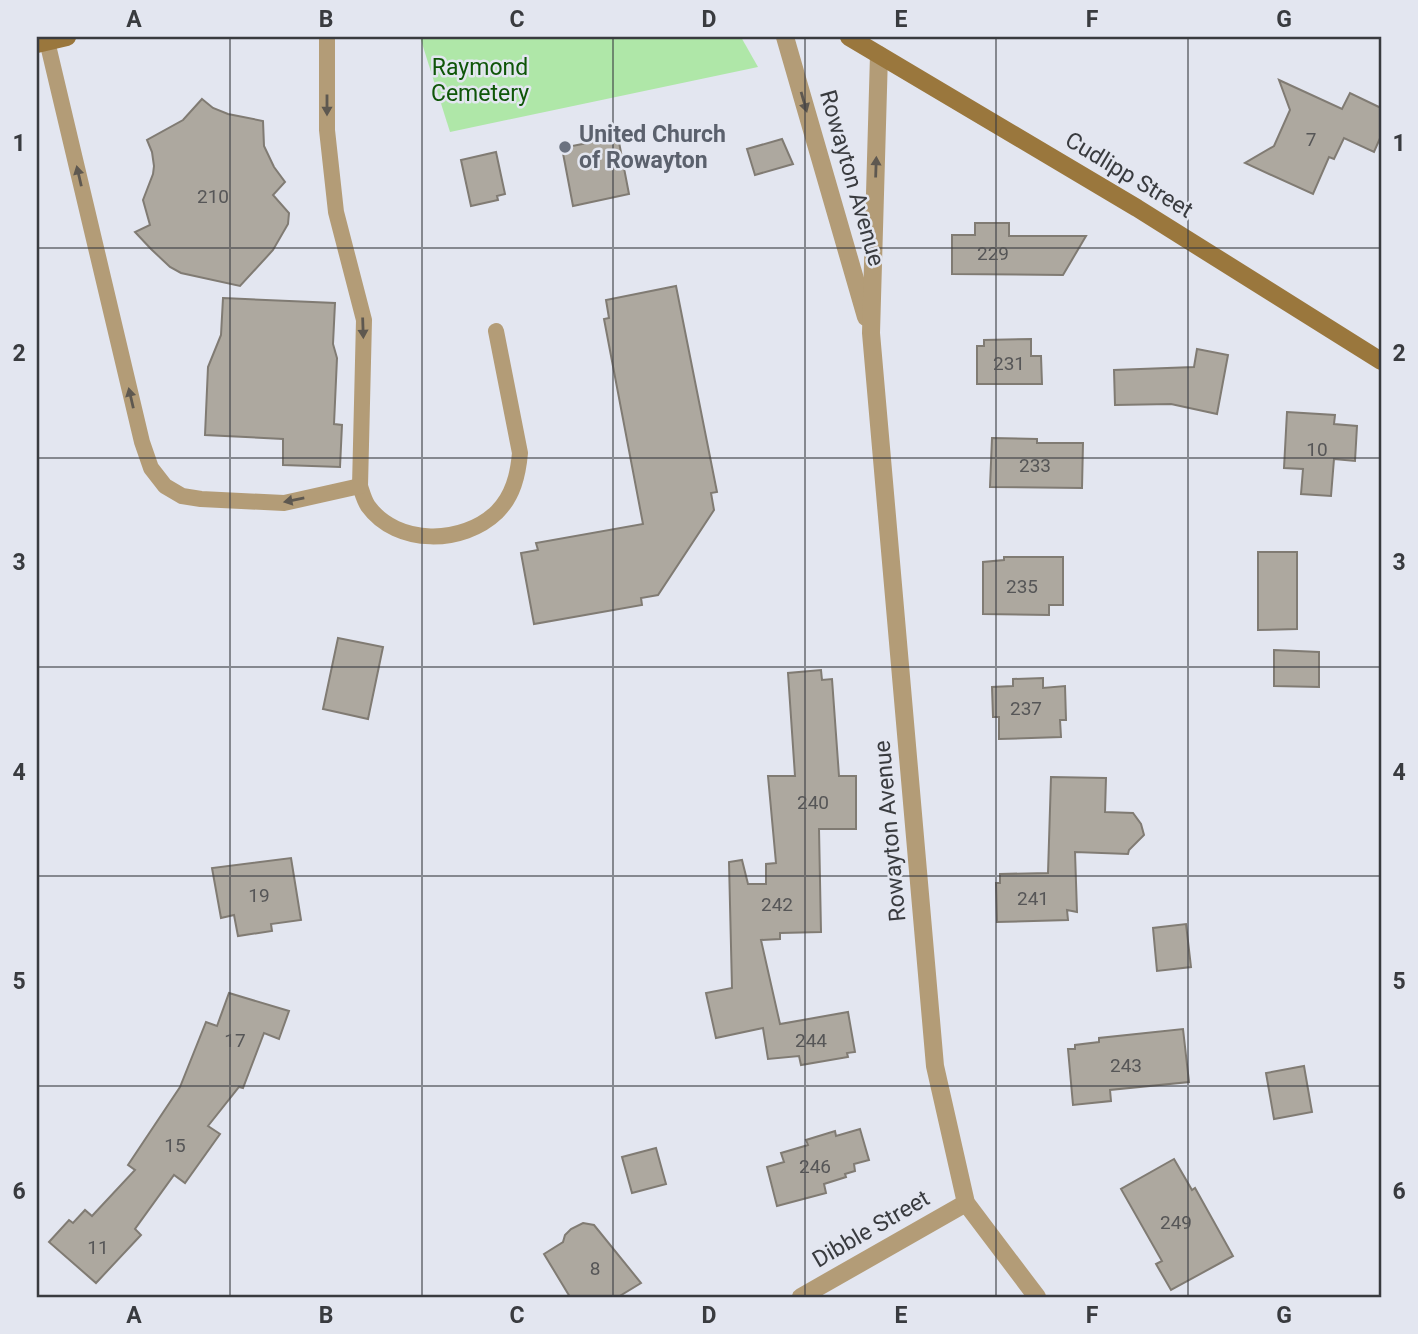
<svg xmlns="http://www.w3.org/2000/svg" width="1418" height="1334" font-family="Roboto,sans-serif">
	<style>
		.green { fill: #afe7a8 }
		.building { fill: #ada89f; stroke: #807b73; stroke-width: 2 }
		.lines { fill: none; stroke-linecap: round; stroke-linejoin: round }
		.service { stroke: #b39c77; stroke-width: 16 }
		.minor { stroke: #b39c77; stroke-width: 18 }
		.tertiary { stroke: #b39c77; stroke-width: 18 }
		.secondary { stroke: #9a773d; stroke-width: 18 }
		.oneway { fill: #5e5850 }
		.grid { fill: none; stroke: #393b3f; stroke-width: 2; stroke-opacity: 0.55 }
		.worship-dot { fill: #6b7280; stroke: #e3e6f0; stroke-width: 2.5 }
		.labels { text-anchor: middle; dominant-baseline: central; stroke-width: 5; stroke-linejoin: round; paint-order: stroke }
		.number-label { font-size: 19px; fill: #565657 }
		.park-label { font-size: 23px; fill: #0f5608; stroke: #e3e6f0 }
		.worship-label { font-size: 23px; font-weight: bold; fill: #5b616d; stroke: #e3e6f0; text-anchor: start }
		.street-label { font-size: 23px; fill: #393b3f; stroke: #e3e6f0 }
		.neatline { fill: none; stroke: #393b3f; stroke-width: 2.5 }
		.grid-label { font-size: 23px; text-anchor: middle; font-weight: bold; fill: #393b3f }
	</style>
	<rect width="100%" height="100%" fill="#e3e6f0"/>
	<polygon class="green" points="420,37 741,37 758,67 450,132"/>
	<g class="building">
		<polygon points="1279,80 1342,109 1350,93 1381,108 1381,136 1374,152 1344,138 1334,159 1329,157 1313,194 1245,163 1274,146 1290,110"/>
		<polygon points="202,99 213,108 228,114 263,121 264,146 274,167 285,182 273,195 289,213 288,224 273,250 240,286 181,273 170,267 151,249 135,232 150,225 143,200 153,174 154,166 152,152 147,140 183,120"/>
		<polygon points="618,137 629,194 573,206 562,148"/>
		<polygon points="782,139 793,164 755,175 747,149"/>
		<polygon points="496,152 505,194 497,196 498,200 471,206 461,160"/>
		<polygon points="975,223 1009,223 1009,236 1086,236 1063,275 952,274 952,235 975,235"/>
		<polygon points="676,286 717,492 711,493 714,510 658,595 641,598 642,605 534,624 521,553 538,550 536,543 643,524 604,319 609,318 606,300"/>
		<polygon points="223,298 335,303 333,344 337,358 334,424 342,425 340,467 283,465 283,439 205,435 208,367 221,335"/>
		<polygon points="1031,339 1031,356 1041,356 1042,384 977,384 977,346 984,346 984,340"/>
		<polygon points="1197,349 1228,355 1217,414 1171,404 1115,405 1114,370 1194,367"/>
		<polygon points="1287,412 1335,415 1334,424 1357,426 1355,461 1334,459 1331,496 1301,494 1303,469 1284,468"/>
		<polygon points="992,438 1037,439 1037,443 1083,443 1082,488 990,487"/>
		<polygon points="1258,552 1297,552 1297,629 1258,630"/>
		<polygon points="1004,557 1063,557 1063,605 1049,605 1049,615 983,614 983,562 1004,560"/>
		<polygon points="338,638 383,647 368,719 323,709"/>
		<polygon points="1274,650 1319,652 1319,687 1274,686"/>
		<polygon points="821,670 822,680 832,679 839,776 856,776 856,829 819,829 821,932 780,933 780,939 761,940 780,1024 848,1012 855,1052 847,1053 848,1057 801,1065 799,1056 768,1059 763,1028 716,1038 706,993 732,988 729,862 742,860 748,884 766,884 766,864 776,863 768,776 795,776 788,673"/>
		<polygon points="1043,678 1043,688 1065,686 1066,720 1060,720 1061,737 999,739 999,717 993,717 992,687 1013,686 1013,679"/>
		<polygon points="1051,777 1106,778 1105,812 1133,813 1141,824 1144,835 1129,850 1128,854 1075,852 1077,912 1067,910 1068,920 997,922 996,883 1000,883 1000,874 1048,873"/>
		<polygon points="291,858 301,920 271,924 272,931 238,936 234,915 221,918 212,868"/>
		<polygon points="1186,924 1191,967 1157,971 1153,928"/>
		<polygon points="229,993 289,1011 279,1039 264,1033 243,1088 239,1087 208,1126 220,1134 185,1183 174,1175 135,1229 141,1235 96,1283 49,1242 69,1220 73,1223 85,1210 92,1216 135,1170 128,1165 180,1087 206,1022 217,1026"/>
		<polygon points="1183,1029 1189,1082 1110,1090 1111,1101 1073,1105 1068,1049 1075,1049 1075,1045 1099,1042 1099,1038"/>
		<polygon points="1304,1066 1312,1112 1274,1119 1266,1073"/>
		<polygon points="860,1129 869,1160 854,1164 855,1171 845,1174 846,1177 824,1184 826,1193 777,1206 767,1167 784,1162 781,1153 808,1145 806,1140 835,1131 836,1136"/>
		<polygon points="656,1148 666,1184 632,1193 622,1157"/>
		<polygon points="1174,1159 1192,1190 1195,1188 1233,1256 1171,1290 1156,1264 1162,1261 1121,1189"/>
		<polygon points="583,1223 594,1225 641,1283 618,1297 570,1297 544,1254 563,1242 565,1235 571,1229"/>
	</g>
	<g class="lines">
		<g class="service">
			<path d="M327 37V130L336 212 364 320 360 486C362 492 364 500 368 506 397 546 463 545 497 512 513 496 518 475 520 453L496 331"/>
			<polyline points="47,41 142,442 151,468 165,486 182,496 201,499 284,503 360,486"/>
		</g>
		<polyline class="minor" points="801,1297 966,1203"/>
		<g class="tertiary">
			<polyline points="785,37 866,317"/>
			<polyline points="879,55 871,333 935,1066 966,1203 1037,1297"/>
		</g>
		<g class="secondary">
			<polyline points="849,37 1137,208 1381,361"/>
			<polyline points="37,44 67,37"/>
		</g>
	</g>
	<defs><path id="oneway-solid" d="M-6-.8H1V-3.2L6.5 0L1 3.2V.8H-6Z" transform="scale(1.75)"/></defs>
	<g class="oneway">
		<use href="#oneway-solid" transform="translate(804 102) rotate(74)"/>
		<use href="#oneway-solid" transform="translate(327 105) rotate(90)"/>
		<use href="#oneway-solid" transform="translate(876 167) rotate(-88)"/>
		<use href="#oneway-solid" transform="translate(79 176) rotate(-103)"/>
		<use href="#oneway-solid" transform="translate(363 328) rotate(88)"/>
		<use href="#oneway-solid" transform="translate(131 398) rotate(-103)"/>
		<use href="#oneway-solid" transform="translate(294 500) rotate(169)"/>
	</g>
	<path class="grid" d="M230 37V1297M422 37V1297M613 37V1297M805 37V1297M996 37V1297M1188 37V1297M37 248H1381M37 458H1381M37 667H1381M37 876H1381M37 1086H1381"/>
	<circle class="worship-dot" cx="565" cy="147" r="7"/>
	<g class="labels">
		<g class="number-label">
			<text x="1311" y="139">7</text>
			<text x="213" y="196">210</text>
			<text x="993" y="253">229</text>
			<text x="1009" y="363">231</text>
			<text x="1317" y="449">10</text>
			<text x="1035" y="465">233</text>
			<text x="1022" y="586">235</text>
			<text x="1026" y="708">237</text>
			<text x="813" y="802">240</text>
			<text x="259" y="895">19</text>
			<text x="1033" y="898">241</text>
			<text x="777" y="904">242</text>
			<text x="235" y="1040">17</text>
			<text x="811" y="1040">244</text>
			<text x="1126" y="1065">243</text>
			<text x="175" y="1145">15</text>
			<text x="815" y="1166">246</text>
			<text x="1176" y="1222">249</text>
			<text x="98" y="1247">11</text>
			<text x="595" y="1268">8</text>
		</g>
		<g class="park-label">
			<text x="480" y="67">Raymond<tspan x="480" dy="26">Cemetery</tspan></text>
		</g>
		<g class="worship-label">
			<text x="579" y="134">United Church<tspan x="579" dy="26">of Rowayton</tspan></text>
		</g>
		<g class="street-label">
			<text transform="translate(1129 175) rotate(31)">Cudlipp Street</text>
			<text transform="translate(852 178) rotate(74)">Rowayton Avenue</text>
			<text transform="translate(890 831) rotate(-95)">Rowayton Avenue</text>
			<text transform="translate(871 1229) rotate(-30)">Dibble Street</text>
		</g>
	</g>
	<rect width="1418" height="1334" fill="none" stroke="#e3e6f0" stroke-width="77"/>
	<rect x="38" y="38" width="1342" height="1258" class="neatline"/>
	<g class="grid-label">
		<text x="134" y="27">A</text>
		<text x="326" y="27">B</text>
		<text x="517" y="27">C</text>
		<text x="709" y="27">D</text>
		<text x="901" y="27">E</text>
		<text x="1092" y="27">F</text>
		<text x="1284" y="27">G</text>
		<text x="19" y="151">1</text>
		<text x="1399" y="151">1</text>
		<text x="19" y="361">2</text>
		<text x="1399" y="361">2</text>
		<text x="19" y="570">3</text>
		<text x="1399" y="570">3</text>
		<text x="19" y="780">4</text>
		<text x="1399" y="780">4</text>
		<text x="19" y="989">5</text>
		<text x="1399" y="989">5</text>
		<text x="19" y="1199">6</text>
		<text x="1399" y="1199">6</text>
		<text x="134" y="1323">A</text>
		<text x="326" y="1323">B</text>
		<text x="517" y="1323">C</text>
		<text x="709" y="1323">D</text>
		<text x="901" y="1323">E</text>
		<text x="1092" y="1323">F</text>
		<text x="1284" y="1323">G</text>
	</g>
</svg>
